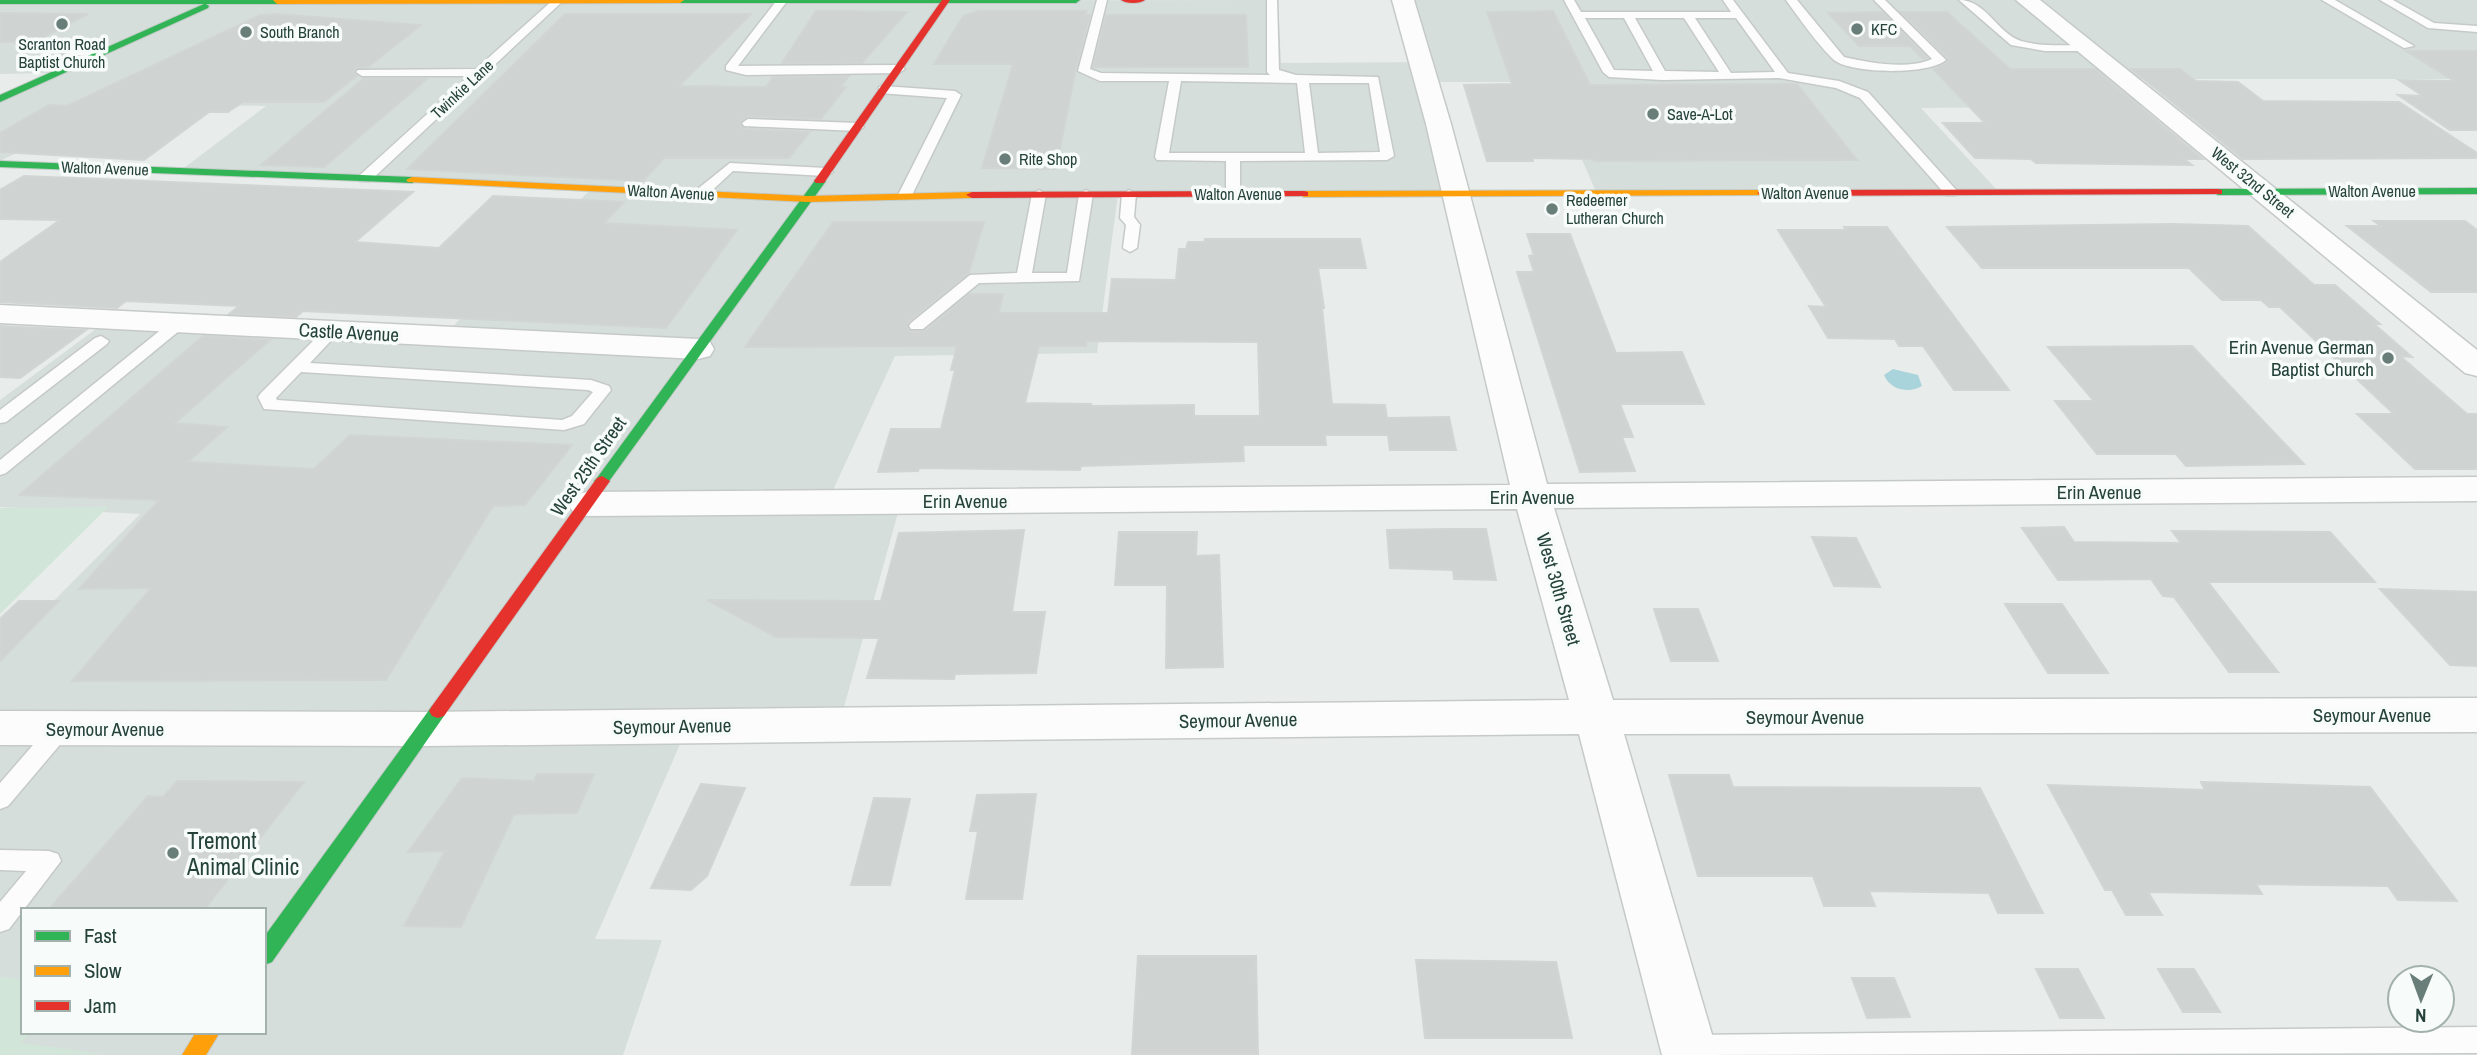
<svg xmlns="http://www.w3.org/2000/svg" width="2477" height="1055" font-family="'Archivo Narrow',sans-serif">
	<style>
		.built { fill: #d6dedb; fill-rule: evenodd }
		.green { fill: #d1e6d8 }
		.water { fill: #a9d4db }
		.building { fill: #cfd4d2; stroke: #d1d6d4; stroke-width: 2; fill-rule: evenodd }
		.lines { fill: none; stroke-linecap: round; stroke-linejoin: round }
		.lane-casing { stroke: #c5cac8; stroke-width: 3 }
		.street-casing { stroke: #c5cac8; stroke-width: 3 }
		.fast-casing { stroke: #c3cbc8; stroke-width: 2 }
		.slow-casing { stroke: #c3cbc8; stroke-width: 2 }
		.jam-casing { stroke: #c3cbc8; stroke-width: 2 }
		.lane { fill: #fcfcfc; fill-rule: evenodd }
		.street { fill: #fcfcfc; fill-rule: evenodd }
		.fast { fill: #30b455; fill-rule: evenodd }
		.slow { fill: #ff9f0a; fill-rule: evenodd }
		.jam { fill: #e5322d; fill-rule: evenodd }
		.poi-dot { fill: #697e78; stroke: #f7fbf9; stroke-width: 2.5 }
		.labels { text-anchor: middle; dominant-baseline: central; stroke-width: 7; stroke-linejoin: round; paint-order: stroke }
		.far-poi-label { font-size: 16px; fill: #24423a; stroke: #f7fbf9; text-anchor: start }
		.far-street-label { font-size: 16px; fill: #24423a; stroke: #f7fbf9 }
		.street-label { font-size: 19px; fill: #24423a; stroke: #f7fbf9 }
		.poi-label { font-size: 19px; fill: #24423a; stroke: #f7fbf9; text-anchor: end }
		.near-poi-label { font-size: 23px; fill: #24423a; stroke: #f7fbf9; text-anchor: start }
	</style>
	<rect width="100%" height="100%" fill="#e8edeb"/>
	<path class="built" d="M1278 0 1281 63 1422 62 1403 0H2477V79H2126L2159 106 1921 108 1999 192 1597 194 1548 82H1428L1458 195 1118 194 1097 353 895 356 828 501 901 502 839 725 688 726 595 939 662 940 623 1055H0V655L140 514 0 507V400L108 320 443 336 591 189 180 171 266 106 116 104 0 161V98L55 73 0 74V1ZM23 910H264V1032H23Z"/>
	<g class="green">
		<polygon points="107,507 107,508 0,614 0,508"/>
		<polygon points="0,977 23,980 23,1032 30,1032 21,1043 103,1054 0,1055"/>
	</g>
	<path class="water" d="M1893 369 1918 375 1922 386C1909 394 1890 390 1884 375Z"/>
	<g class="building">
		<polygon points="816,11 848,11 907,12 862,63 782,63"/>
		<polygon points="978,11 1087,11 1084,15 1090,15 1076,68 1056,169 982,168 1013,64 934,64 963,16"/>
		<polygon points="1553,11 1590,85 1797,84 1857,160 1594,161 1593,159 1532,158 1533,161 1487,161 1464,85 1512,84 1487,12"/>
		<polygon points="1883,12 1927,58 1923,59 1910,46 1859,46 1828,13"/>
		<polygon points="1901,12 1947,12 2010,69 2095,69 2203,159 2184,159 2192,165 2036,163 2031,159 1975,158 1943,123 1985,123 1933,69 1947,62 1948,58"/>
		<polygon points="0,13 88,14 34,42 0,42"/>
		<polygon points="277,14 421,25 368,67 356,68 353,72 357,76 324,102 243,102 228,112 209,112 144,160 0,152 0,133 49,105 67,106 260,15"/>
		<polygon points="565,14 751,14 679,86 766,87 773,77 849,76 840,87 846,87 821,119 748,116 741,121 740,124 744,129 810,132 789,158 664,158 643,181 407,169"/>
		<polygon points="1106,15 1246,15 1248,67 1093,67"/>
		<polygon points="2406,51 2477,51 2477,130 2450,130 2398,95 2423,96 2399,80 2454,81"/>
		<polygon points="2131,69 2180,69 2196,81 2238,82 2263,101 2399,102 2477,153 2477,158 2243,159"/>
		<polygon points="363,79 427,79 324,167 261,165"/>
		<polygon points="24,176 413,192 355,242 439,248 493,196 624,202 604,223 737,230 666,328 303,311 296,317 229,314 239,306 126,301 117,308 0,302 0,262 60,220 0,219 0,190"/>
		<polygon points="2374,221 2465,221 2477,230 2477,292 2431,292 2347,226 2381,226"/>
		<path d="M833 222H984L969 273 909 321 907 327 911 332 925 331 969 294H1003L999 313H1108L1112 279 1176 280 1179 249H1186L1188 242H1204L1205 239H1360L1366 268H1318L1324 308H1322L1332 404 1385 405 1387 418 1449 417 1456 450H1390L1388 435H1325L1326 445H1243L1244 461 1081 466 1080 470 919 468 918 471 878 472 891 429H941L955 370H951L957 346 745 347ZM1086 341 1258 342 1260 414 1259 416H1194V405L1091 406V404L1025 403 1039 346H1086Z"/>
		<polygon points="2173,224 2248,226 2314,285 2335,285 2380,324 2374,324 2412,357 2400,356 2467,414 2477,414 2477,469 2415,469 2357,414 2394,414 2280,307 2269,307 2261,300 2222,300 2189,268 1982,268 1947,227"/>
		<polygon points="1844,227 1887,227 2009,390 1954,390 1923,346 1899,346 1895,339 1828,338 1809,306 1826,307 1778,230 1846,230"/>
		<polygon points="1527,234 1570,234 1616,353 1682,352 1704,404 1620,404 1633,437 1622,437 1635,471 1580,472 1517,272 1534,272 1529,256 1534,255"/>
		<polygon points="0,326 86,330 20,378 0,377"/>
		<polygon points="203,336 270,340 175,423 227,427 188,462 314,469 350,435 572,445 525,505 493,506 386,680 72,681 151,588 79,589 159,500 19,495"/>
		<polygon points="2192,346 2304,464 2186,466 2176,454 2097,454 2055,401 2094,401 2048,347"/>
		<polygon points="2064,527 2074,542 2181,543 2172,531 2330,532 2375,582 2208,582 2278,672 2229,672 2174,597 2163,596 2151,579 2058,580 2022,528"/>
		<polygon points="1447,529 1486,529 1496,580 1454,579 1453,570 1390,568 1387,530"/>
		<polygon points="1024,530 1012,612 1045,612 1036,673 955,674 954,679 867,678 879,638 776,637 707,600 881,601 899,533"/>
		<polygon points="1119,532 1197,532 1196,556 1219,555 1223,667 1166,668 1167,585 1115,585"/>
		<polygon points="1812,537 1856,538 1880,587 1834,586"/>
		<polygon points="2380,589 2477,592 2477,666 2450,665"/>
		<polygon points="19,601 59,601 0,661 0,619"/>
		<polygon points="2005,604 2062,604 2108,673 2048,673"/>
		<polygon points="1654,609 1698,609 1718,661 1671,661"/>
		<polygon points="537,774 594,774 577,813 514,814 461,927 404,926 445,851 408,852 462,778 534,781"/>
		<polygon points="1669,775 1729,775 1733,787 1980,788 2043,913 1998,913 1989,893 1869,891 1875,906 1824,906 1813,876 1698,876"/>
		<polygon points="177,781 304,782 204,910 48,910 148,796 163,797"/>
		<polygon points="2201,782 2370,787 2457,901 2398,900 2388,886 2256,884 2262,894 2148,892 2162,915 2126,915 2112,890 2105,890 2048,785 2205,790"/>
		<polygon points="701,784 745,788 707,876 691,890 651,888"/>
		<polygon points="1036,794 1022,899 966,899 978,831 970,831 977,795"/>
		<polygon points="874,798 910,799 890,885 851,885"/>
		<polygon points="1138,956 1256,956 1258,1054 1132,1054"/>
		<polygon points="1416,960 1556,962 1572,1038 1425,1038"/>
		<polygon points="2036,969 2078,969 2104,1018 2060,1018"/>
		<polygon points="2158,969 2194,969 2220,1012 2183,1012"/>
		<polygon points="1852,978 1894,978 1910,1017 1867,1018"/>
	</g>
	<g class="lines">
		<g class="lane-casing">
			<g id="lane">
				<polygon points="553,0 564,0 370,181 360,181 360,175 469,76 362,76 356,72 358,70 476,69"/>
				<polygon points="777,0 788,0 738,66 899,65 905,69 899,73 746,75 726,70 726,66"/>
				<path d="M1097 0H1107L1090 69 1101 73 1270 75 1267 72V0H1277L1279 70 1296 75 1378 77 1394 156 1387 160 1240 161V194L1233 198 1226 194V161L1157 160 1155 157 1169 81H1100L1078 71ZM1181 81 1297 83 1305 153H1169ZM1309 83H1369L1380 152 1318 153Z"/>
				<path d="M1564 0H1574L1581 12H1731L1723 0H1733L1788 73 1839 81 1868 92 1958 192 1956 195H1946L1860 98 1836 88 1779 78 1662 80 1609 77 1603 72ZM1585 18H1624L1653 71 1614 70ZM1635 18H1684L1719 72 1665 71ZM1695 18H1736L1775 72 1731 73Z"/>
				<path d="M1786 0H1797L1844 57C1870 63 1907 70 1932 59L1874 0H1885L1946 60C1929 75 1852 74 1834 60 1818 45 1799 18 1786 0Z"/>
				<path d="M1959 0C1986 0 1997 33 2021 41 2042 47 2066 45 2087 45L2093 48 2087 51H2045L2011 45Z"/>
				<polygon points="2322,0 2335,0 2414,46 2404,48"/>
				<polygon points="2380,0 2393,0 2434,23 2477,26 2477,32 2428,28"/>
				<polygon points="62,47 98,52 104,55 98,58 58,52 58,48"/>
				<polygon points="883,86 955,91 961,95 912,195 905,199 898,195 947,98 879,93 879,87"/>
				<polygon points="748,119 858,123 864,127 858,131 744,126 742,123"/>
				<polygon points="730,163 826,168 833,172 826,176 733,171 705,197 695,197 695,191"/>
				<polygon points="1039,190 1046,194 1032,273 1067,273 1079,194 1086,190 1093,194 1079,281 979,283 923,329 911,329 909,326 911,323 970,275 1017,273 1032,194"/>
				<polygon points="1129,190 1136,194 1134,217 1140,225 1137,248 1130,252 1123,248 1126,225 1120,218 1122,194"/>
				<polygon points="179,318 185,320 187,323 185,326 6,473 0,475 0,460 173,320"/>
				<path d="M332 326 340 331 310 363 591 380 609 386 611 390 584 424 564 430 264 409 258 397 261 393 326 328ZM301 372 588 390 593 392 572 416 562 420 277 400 276 398Z"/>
				<polygon points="101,336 109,341 107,344 6,422 0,423 0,410 95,338"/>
				<polygon points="61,719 69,722 72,728 69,734 8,806 0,809 0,783 53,722"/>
				<polygon points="0,850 49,851 58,854 61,861 9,929 0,932 0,902 26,871 0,870"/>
				<polygon points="2477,1027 2477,1053 1679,1055 1676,1048 1680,1039 1690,1035"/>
			</g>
		</g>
		<g class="street-casing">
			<g id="street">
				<polygon points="1392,0 1414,0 1451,124 1547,484 2477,477 2477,501 1554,508 1613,700 2477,698 2477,732 1624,734 1718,1055 1662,1055 1579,734 425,746 0,745 0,711 425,712 1569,700 1517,509 587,516 574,513 568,504 574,495 587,492 1510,485 1426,124"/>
				<polygon points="2016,0 2040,0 2477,350 2477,376 2465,373"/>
				<polygon points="0,305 698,339 710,342 714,349 710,356 698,359 0,323"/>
			</g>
		</g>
		<g class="fast-casing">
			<g id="fast">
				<polygon points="0,0 281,0 281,1 277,4 206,4 209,6 208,8 0,102 0,95 204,4 0,4"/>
				<polygon points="676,0 1080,0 1076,3 680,3"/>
				<polygon points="0,161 412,177 418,180 412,183 0,167"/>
				<polygon points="816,179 826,181 607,484 597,484 594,481 597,478"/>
				<polygon points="2477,188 2477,194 2218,195 2212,192 2218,189"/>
				<polygon points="438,704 444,706 447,711 444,716 272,962 264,965 264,937 432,706"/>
			</g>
		</g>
		<g class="slow-casing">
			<g id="slow">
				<polygon points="273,0 684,0 680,3 277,4"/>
				<polygon points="412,177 808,196 972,192 978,195 972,198 808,202 408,182 406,180"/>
				<polygon points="1763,190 1769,193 1767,195 1304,197 1298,194 1304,191"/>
				<polygon points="196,1032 220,1032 206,1055 182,1055"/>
			</g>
		</g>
		<g class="jam-casing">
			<g id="jam">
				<polygon points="942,0 950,0 824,183 816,183 814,181"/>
				<path d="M1121 0H1145C1140 4 1126 4 1121 0Z"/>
				<polygon points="2218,189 2222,190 2222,194 1763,196 1757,193 1763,190"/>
				<polygon points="1304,191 1308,192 1308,196 972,198 966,195 972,192"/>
				<polygon points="602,476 610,481 444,716 438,718 432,716 429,711 432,706 597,478"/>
			</g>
		</g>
		<use href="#lane" class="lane"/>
		<use href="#street" class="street"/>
		<use href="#fast" class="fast"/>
		<use href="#slow" class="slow"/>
		<use href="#jam" class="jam"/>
	</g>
	<g class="poi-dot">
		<circle cx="62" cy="24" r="7"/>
		<circle cx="1857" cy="29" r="7"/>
		<circle cx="246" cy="32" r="7"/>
		<circle cx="1653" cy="114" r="7"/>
		<circle cx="1005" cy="159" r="7"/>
		<circle cx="1552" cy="209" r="7"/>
		<circle cx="2388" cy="358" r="7"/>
		<circle cx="173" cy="853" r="7"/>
	</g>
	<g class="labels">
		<g class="far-poi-label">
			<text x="1871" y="29">KFC</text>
			<text x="260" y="32">South Branch</text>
			<text x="62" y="44" text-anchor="middle">Scranton Road<tspan x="62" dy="18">Baptist Church</tspan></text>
			<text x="1667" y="114">Save-A-Lot</text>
			<text x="1019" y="159">Rite Shop</text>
			<text x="1566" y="200">Redeemer<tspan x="1566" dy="18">Lutheran Church</tspan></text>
		</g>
		<g class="far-street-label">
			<text transform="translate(462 89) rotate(-43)">Twinkie Lane</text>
			<text transform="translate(105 168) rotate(2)">Walton Avenue</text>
			<text transform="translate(2253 182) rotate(39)">West 32nd Street</text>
			<text x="2372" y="191">Walton Avenue</text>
			<text transform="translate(671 192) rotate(3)">Walton Avenue</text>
			<text x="1805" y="193">Walton Avenue</text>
			<text x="1238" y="194">Walton Avenue</text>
		</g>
		<g class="street-label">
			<text transform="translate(349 332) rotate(3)">Castle Avenue</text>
			<text transform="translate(588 466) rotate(-55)">West 25th Street</text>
			<text x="2099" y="492">Erin Avenue</text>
			<text x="1532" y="497">Erin Avenue</text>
			<text x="965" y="501">Erin Avenue</text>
			<text transform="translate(1559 589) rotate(74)">West 30th Street</text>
			<text x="2372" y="715">Seymour Avenue</text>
			<text x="1805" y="717">Seymour Avenue</text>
			<text transform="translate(1238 720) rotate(-1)">Seymour Avenue</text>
			<text transform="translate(672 726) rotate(-1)">Seymour Avenue</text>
			<text x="105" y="729">Seymour Avenue</text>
		</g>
		<g class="poi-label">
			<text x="2374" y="347">Erin Avenue German<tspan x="2374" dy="22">Baptist Church</tspan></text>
		</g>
		<g class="near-poi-label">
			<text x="187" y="840">Tremont<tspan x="187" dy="26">Animal Clinic</tspan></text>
		</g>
	</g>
	<rect x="21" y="908" width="245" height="126" fill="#f7fbf9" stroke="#a3b1ad" stroke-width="2"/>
	<rect x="35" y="931" width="35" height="10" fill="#30b455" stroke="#a3b1ad" stroke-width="2"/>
	<text x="84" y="943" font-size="21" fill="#24423a">Fast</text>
	<rect x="35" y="966" width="35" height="10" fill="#ff9f0a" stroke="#a3b1ad" stroke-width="2"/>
	<text x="84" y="978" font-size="21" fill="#24423a">Slow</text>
	<rect x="35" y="1001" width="35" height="10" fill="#e5322d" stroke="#a3b1ad" stroke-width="2"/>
	<text x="84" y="1013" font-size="21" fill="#24423a">Jam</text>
	<g transform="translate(2421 999) rotate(181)"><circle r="33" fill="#f7fbf9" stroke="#a3b1ad" stroke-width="2"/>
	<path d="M0-5L12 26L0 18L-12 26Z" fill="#697e78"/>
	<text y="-10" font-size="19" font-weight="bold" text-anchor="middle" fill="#24423a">N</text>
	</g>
</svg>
